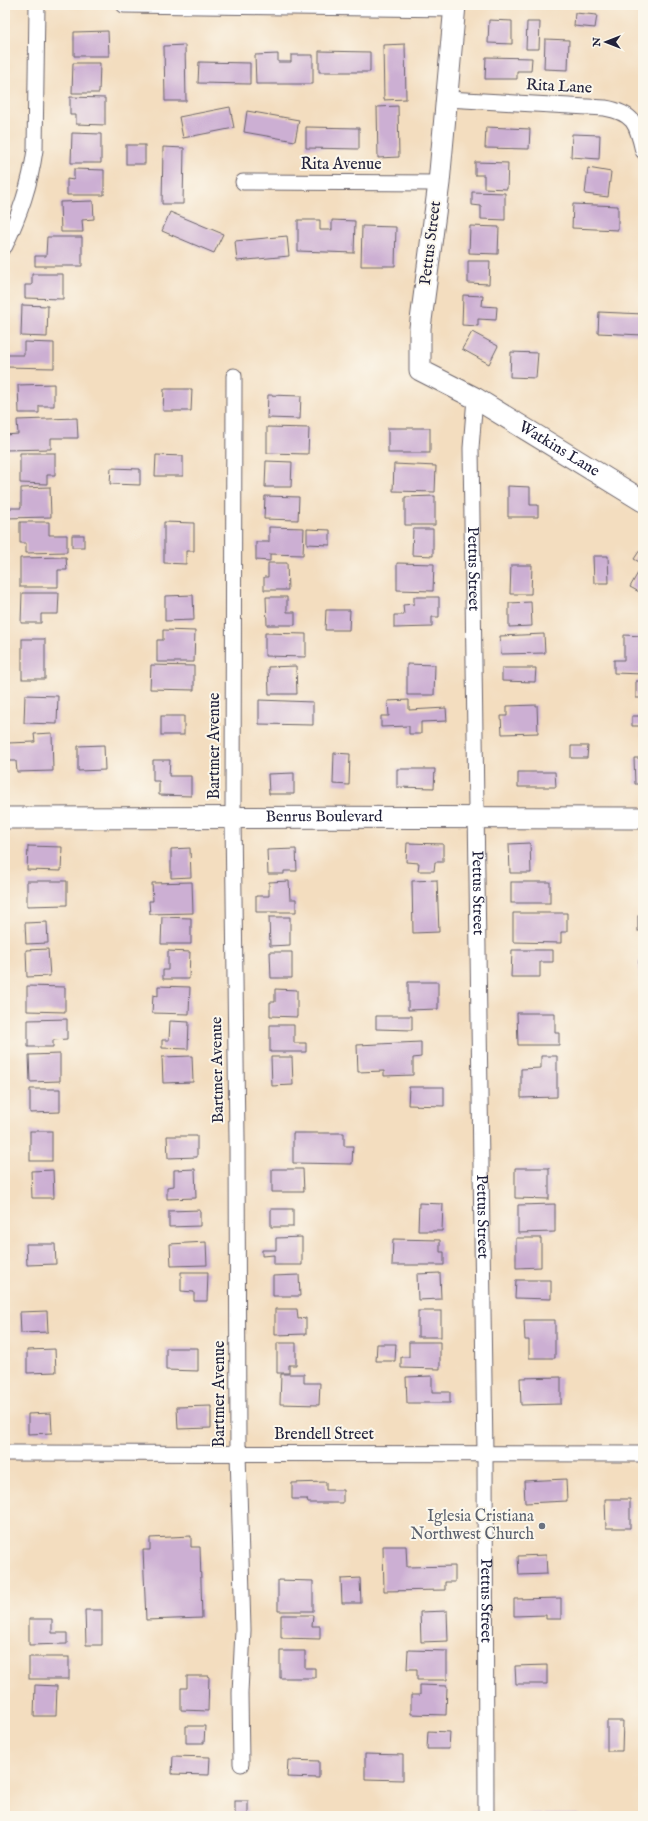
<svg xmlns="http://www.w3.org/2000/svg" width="648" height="1821" font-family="'IM FELL English',serif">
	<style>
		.building { fill: #ccafd3 }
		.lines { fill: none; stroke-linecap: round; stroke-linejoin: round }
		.street-casing { stroke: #6b6369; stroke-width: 17 }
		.secondary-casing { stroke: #6b6369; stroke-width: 23 }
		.street { stroke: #fff; stroke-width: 15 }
		.secondary { stroke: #fff; stroke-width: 21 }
		.worship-dot { fill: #6b7280; stroke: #fbf7ec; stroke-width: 1.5 }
		.labels { text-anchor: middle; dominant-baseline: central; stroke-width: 4; stroke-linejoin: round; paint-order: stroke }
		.street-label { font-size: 16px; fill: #22223b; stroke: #fbf7ec }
		.worship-label { font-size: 16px; fill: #5b616d; stroke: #fbf7ec; text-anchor: end }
	</style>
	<rect width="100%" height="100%" fill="#fbf7ec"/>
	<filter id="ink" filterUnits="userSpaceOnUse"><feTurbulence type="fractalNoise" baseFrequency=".025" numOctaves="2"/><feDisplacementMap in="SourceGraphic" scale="8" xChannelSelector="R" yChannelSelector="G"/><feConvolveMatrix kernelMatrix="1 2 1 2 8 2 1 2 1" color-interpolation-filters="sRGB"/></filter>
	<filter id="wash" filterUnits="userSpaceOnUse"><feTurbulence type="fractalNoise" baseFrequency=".012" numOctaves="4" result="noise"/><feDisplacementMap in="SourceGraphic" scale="16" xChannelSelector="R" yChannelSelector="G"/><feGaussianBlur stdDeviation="0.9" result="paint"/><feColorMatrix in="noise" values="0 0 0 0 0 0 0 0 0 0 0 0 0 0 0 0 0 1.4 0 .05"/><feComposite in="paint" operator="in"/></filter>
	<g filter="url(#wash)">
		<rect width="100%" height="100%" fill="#f3ddbf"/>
		<g id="blocks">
			<g class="building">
				<polygon points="575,13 597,15 595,28 574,26"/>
				<polygon points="489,20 512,21 512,44 488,43"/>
				<polygon points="527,22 540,22 539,49 526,49"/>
				<polygon points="108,31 109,56 74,56 74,32"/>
				<polygon points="545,39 569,40 568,70 544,69"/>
				<polygon points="405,44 406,99 384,100 383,45"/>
				<polygon points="185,45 186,101 165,101 164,46"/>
				<polygon points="319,51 370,52 370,72 319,72"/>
				<polygon points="278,54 278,62 291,62 291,55 313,55 313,84 256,84 255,55"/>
				<polygon points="486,57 532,58 531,71 517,71 517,79 485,79"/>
				<polygon points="199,62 250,63 250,84 198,83"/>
				<polygon points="73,63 100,63 99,93 72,93"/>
				<polygon points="70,97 105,98 105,125 76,124 76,115 70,115"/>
				<polygon points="398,106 399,157 378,158 377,107"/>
				<polygon points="230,107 234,128 183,138 179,117"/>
				<polygon points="247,111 299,120 295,141 244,132"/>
				<polygon points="306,127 359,128 359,149 306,148"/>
				<polygon points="486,127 530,129 529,149 485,148"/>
				<polygon points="72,133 101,134 101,163 71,163"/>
				<polygon points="572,134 600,135 599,159 571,157"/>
				<rect x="126" y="145" width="19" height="19"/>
				<polygon points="163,147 184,148 183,204 162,204"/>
				<polygon points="475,162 508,163 507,189 484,188 484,175 475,175"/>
				<polygon points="588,168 611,172 608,197 585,194"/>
				<polygon points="74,169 104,170 104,195 67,195 67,179 74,180"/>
				<polygon points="472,192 505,193 505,220 481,219 481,206 472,205"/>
				<polygon points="93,201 94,219 82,220 83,232 61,232 60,202"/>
				<polygon points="573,204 618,206 618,230 572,228"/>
				<polygon points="170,212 223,234 214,253 162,231"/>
				<polygon points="298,220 320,220 320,230 332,230 332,220 355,221 354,253 298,251"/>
				<polygon points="362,226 396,227 395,266 361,266"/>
				<polygon points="470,226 499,227 498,254 469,253"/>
				<polygon points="287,236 289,256 237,261 235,241"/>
				<polygon points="47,237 82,237 82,266 35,266 35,256 46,256"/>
				<polygon points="468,261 490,261 489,284 468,283"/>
				<polygon points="32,274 63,274 63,299 25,298 25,285 32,285"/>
				<polygon points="463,295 483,296 482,306 497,307 496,320 478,319 478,326 462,325"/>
				<polygon points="22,305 48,306 47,337 21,336"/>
				<polygon points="599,312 643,314 643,335 598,333"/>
				<polygon points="472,332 498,346 489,364 462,349"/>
				<polygon points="24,342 54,343 54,368 5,367 6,355 24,355"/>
				<polygon points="511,352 538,353 536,378 510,377"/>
				<polygon points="54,384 54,406 39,406 39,413 19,413 18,385"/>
				<polygon points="164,389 192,389 191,411 163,411"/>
				<polygon points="268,395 301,396 300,419 267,418"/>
				<polygon points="77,418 78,438 51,438 51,449 5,450 5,435 18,434 17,420"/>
				<polygon points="267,427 309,428 308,454 267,453"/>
				<rect x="388" y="428" width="42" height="25"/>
				<polygon points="20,453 55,453 55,475 47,475 47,484 20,483"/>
				<polygon points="156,455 183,456 183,476 155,476"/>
				<polygon points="266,461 292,462 291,487 265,487"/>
				<polygon points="394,464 436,466 435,492 393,491"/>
				<polygon points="111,468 140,469 140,485 110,484"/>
				<polygon points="508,486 530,487 530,505 538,505 538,517 508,517"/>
				<polygon points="50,487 51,517 5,518 5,508 21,508 21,488"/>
				<polygon points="265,496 299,497 298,520 264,519"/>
				<polygon points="435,496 435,525 405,525 405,497"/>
				<polygon points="20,522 49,522 49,535 67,535 67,552 26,553 26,543 20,543"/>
				<polygon points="164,522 194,523 194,551 186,551 186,564 164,563"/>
				<polygon points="269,527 304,528 303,555 270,554 270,561 256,560 256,542 269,542"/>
				<polygon points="307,529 330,530 330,545 307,544"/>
				<polygon points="413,529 433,529 433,556 412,555"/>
				<rect x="72" y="535" width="12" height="12"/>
				<polygon points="642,547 643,547 643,564 634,559"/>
				<polygon points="593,556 608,556 609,583 594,583"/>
				<polygon points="66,557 67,570 58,570 58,587 20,587 20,558"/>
				<polygon points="268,563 287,563 288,590 264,590 264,577 268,577"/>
				<polygon points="397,563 434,564 433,591 397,590"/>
				<polygon points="643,564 643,594 630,587"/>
				<polygon points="511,565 532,565 531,594 510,594"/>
				<polygon points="22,593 59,593 58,614 41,614 41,623 21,623"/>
				<polygon points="193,595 194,620 165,621 165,596"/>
				<polygon points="266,597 287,597 287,612 295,612 295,625 267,625"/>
				<polygon points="414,597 439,597 439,617 432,617 432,627 394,628 394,615 404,615 403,605 414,604"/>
				<polygon points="531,602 532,626 509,627 509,603"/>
				<polygon points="326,610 350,610 349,630 325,630"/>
				<polygon points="163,630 195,631 194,662 157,662 157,640 163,640"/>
				<polygon points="265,633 306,634 306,657 265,656"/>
				<polygon points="544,634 545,653 501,654 500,636"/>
				<polygon points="624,635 643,636 643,674 614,673 614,660 624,660"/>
				<rect x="22" y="639" width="23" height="40"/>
				<polygon points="407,664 435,665 434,695 407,695"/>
				<polygon points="151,665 194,666 194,690 150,689"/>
				<polygon points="296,666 297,694 269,694 268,667"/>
				<polygon points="502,668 536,668 535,682 502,681"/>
				<rect x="636" y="681" width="7" height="17"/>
				<polygon points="25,695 58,696 57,724 24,723"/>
				<polygon points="259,700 313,702 313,725 259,724"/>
				<polygon points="409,700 409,710 446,708 447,721 421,722 421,734 409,734 409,726 381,727 381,716 389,716 388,701"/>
				<polygon points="537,705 538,733 502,734 501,716 507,716 507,706"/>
				<rect x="161" y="716" width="23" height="19"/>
				<polygon points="632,716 643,716 643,736 641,736 641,726 632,726"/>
				<polygon points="52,733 53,771 17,772 16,761 8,761 8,743 35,742 34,734"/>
				<polygon points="104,745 105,770 78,771 78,746"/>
				<polygon points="571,746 588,746 587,758 571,758"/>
				<polygon points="334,753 350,754 349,785 333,784"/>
				<polygon points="634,758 643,758 643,784 635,784"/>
				<polygon points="153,760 170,760 169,776 191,776 191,796 159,795 159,781 153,781"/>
				<polygon points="397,769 435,769 434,788 397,787"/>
				<polygon points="518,772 555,772 556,787 518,787"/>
				<polygon points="294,773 294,794 269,794 268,774"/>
				<polygon points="407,843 443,844 443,862 435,862 434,871 418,871 419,863 406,862"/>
				<polygon points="530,843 531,873 510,873 509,844"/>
				<polygon points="28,846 62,847 61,871 27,870"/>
				<polygon points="190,848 191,877 171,878 171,849"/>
				<polygon points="296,849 297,871 284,871 284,874 268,874 267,850"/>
				<polygon points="437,880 439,932 413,933 412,881"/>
				<polygon points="27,881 67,881 67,905 27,906"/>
				<polygon points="289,881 290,899 296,899 296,912 256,912 256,896 269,896 269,882"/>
				<polygon points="192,882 193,913 150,914 149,901 153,901 152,883"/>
				<rect x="511" y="882" width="39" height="21"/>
				<polygon points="513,913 567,913 567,932 561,932 561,943 513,942"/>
				<rect x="638" y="916" width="5" height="15"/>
				<polygon points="162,917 191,918 191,944 161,944"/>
				<polygon points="269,917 290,917 290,945 270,946"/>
				<polygon points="47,922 48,943 26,944 25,923"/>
				<polygon points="48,949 50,976 27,977 26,950"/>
				<polygon points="512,950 553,950 553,962 540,962 540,977 511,977"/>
				<polygon points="168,951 190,952 189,979 163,979 163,970 168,970"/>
				<polygon points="270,952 292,952 292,978 271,978"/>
				<rect x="639" y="961" width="4" height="18"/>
				<polygon points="408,982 438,982 438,1009 408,1010"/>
				<polygon points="27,986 65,987 65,1012 27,1011"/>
				<polygon points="158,986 190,987 189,1014 152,1013 153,995 158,996"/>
				<polygon points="275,989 297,990 297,1017 270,1016 270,1002 275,1002"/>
				<polygon points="517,1013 555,1013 555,1033 559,1033 559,1045 518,1045"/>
				<polygon points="376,1016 412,1016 412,1030 376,1029"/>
				<polygon points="67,1019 67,1039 53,1040 53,1047 28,1047 28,1020"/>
				<polygon points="170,1021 189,1022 188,1049 162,1048 162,1040 169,1040"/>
				<polygon points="270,1025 294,1025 294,1043 306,1043 306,1052 270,1052"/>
				<polygon points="421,1042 421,1057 413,1058 413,1075 384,1076 384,1071 358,1072 357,1045"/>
				<polygon points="60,1054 60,1081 30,1082 29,1055"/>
				<polygon points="192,1056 193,1082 163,1083 162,1057"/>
				<polygon points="541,1056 557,1056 557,1097 521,1098 521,1069 541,1068"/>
				<polygon points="271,1057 292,1057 293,1085 272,1086"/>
				<polygon points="409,1087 444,1087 444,1106 408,1105"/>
				<polygon points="30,1089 60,1089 60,1112 30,1113"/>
				<rect x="30" y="1131" width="22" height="30"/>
				<polygon points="293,1133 344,1133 344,1146 353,1146 352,1164 293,1163"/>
				<polygon points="167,1136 197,1136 197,1157 168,1158"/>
				<polygon points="515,1168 549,1168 549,1199 515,1198"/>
				<polygon points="195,1169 196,1198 167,1199 167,1187 174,1186 174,1170"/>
				<polygon points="272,1169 303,1169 304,1192 272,1192"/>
				<polygon points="53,1170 54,1198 32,1198 31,1171"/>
				<polygon points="419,1203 443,1204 442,1231 418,1231"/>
				<polygon points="555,1204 555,1232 518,1233 518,1205"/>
				<rect x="271" y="1209" width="22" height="18"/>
				<polygon points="200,1210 200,1226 169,1227 169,1211"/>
				<polygon points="641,1235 643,1235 643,1255 640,1255"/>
				<polygon points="302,1237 302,1265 274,1265 274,1255 262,1256 262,1250 276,1250 276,1238"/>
				<polygon points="516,1238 541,1238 541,1267 516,1268"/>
				<polygon points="393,1239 440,1240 440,1252 444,1252 444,1265 392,1265"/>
				<polygon points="206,1242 207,1265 171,1266 170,1244"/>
				<polygon points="26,1244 55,1244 56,1264 27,1265"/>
				<polygon points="181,1272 208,1272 207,1301 194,1301 194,1292 181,1291"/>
				<polygon points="440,1273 441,1299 418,1300 417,1274"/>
				<polygon points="299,1275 300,1296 273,1296 273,1276"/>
				<polygon points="516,1280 551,1280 551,1299 515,1298"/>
				<polygon points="275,1309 297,1309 298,1319 306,1318 306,1334 275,1335"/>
				<polygon points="47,1311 48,1332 21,1333 20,1312"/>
				<rect x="418" y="1311" width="23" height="26"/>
				<polygon points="524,1320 555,1320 555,1358 529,1358 529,1340 525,1340"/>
				<polygon points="409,1342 440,1342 440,1369 401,1368 401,1357 409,1357"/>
				<polygon points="277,1343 296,1343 296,1365 289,1365 289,1373 277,1373"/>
				<polygon points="377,1344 396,1344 395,1361 376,1361"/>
				<polygon points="166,1348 198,1348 198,1371 166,1370"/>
				<polygon points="55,1349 56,1372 27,1373 27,1350"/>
				<polygon points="281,1374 304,1374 304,1383 320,1383 319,1405 280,1404"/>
				<polygon points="432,1376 432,1392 450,1392 450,1403 407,1403 406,1377"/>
				<polygon points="561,1377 561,1404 521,1405 520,1378"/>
				<polygon points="211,1406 211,1428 178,1429 177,1407"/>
				<polygon points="51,1413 52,1433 28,1434 28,1414"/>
				<polygon points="566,1479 567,1501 525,1503 524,1481"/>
				<polygon points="326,1482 326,1490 343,1490 343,1503 308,1503 307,1499 292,1499 292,1483"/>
				<polygon points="605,1499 630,1499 630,1528 606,1528"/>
				<polygon points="191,1536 191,1547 200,1547 202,1618 146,1620 143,1550 150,1550 150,1538"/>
				<polygon points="383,1546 406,1546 407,1567 455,1566 455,1582 445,1582 445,1590 384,1591"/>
				<polygon points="546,1555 547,1574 519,1575 518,1556"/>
				<polygon points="360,1578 361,1603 342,1603 341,1579"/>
				<polygon points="278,1580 313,1581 313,1611 278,1611"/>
				<polygon points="561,1598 561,1619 546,1619 546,1615 514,1616 514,1599"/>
				<polygon points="85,1610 102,1610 102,1645 86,1645"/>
				<polygon points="447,1611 448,1641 421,1642 420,1612"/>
				<polygon points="281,1615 313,1615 312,1626 320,1626 320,1639 281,1638"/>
				<polygon points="29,1619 52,1619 52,1633 67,1633 67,1644 29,1645"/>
				<polygon points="408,1650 447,1651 447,1680 417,1680 417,1669 407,1669"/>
				<polygon points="280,1651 305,1651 305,1668 315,1668 315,1678 280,1678"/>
				<rect x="29" y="1657" width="40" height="22"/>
				<polygon points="547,1665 547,1684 516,1684 515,1666"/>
				<polygon points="187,1676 209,1676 208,1711 181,1710 181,1688 187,1688"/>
				<polygon points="35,1685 57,1686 56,1716 34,1716"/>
				<polygon points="420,1685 447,1686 446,1715 411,1714 411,1695 420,1695"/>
				<polygon points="607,1721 623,1721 622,1751 607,1751"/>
				<polygon points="186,1726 205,1726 204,1743 186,1743"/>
				<polygon points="428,1731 450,1732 449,1749 427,1749"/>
				<polygon points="365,1754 403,1755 403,1780 365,1779"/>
				<polygon points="173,1756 210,1757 209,1775 172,1774"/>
				<polygon points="288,1760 319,1761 319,1778 287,1777"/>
				<rect x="235" y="1801" width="13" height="15"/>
				<rect x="524" y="1814" width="17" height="2"/>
				<rect x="545" y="1814" width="35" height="2"/>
			</g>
		</g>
	</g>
	<g filter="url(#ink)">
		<use href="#blocks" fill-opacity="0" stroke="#6b6369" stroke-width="1"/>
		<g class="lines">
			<g class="street-casing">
				<g id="street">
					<polyline points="124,5 455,9"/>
					<path d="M447 99 605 108C634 113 637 124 643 151"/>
					<polyline points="243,182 439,183"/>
					<path d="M5 246C20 213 30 186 35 150L37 5"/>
					<polyline points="234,376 233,818 237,1138 238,1453 243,1630 240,1693 241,1764"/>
					<path id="s1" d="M475 398 471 448 485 1453 486 1816"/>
					<polyline points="5,1453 643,1454"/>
				</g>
			</g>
			<g class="secondary-casing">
				<g id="secondary">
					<path id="s2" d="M455 5 439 183 420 328V370L475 398 643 501"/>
					<path id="s3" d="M5 818C218 818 430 816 643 818"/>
				</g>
			</g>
			<use href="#street" class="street"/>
			<use href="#secondary" class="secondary"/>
		</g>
	</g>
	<circle class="worship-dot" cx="542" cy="1526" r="4"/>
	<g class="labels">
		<g class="street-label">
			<text transform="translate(559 87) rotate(3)">Rita Lane</text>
			<text x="341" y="165">Rita Avenue</text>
			<text transform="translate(431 243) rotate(-83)">Pettus Street</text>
			<text stroke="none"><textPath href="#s2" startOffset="527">Watkins Lane</textPath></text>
			<text stroke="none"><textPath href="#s1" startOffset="171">Pettus Street</textPath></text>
			<text transform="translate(215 746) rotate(-90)">Bartmer Avenue</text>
			<text stroke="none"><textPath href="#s3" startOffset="319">Benrus Boulevard</textPath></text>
			<text stroke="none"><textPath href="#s1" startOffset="495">Pettus Street</textPath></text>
			<text transform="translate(218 1070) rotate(-91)">Bartmer Avenue</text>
			<text stroke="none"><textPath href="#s1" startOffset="819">Pettus Street</textPath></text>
			<text transform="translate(220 1394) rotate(-90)">Bartmer Avenue</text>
			<text x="324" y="1435">Brendell Street</text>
			<text stroke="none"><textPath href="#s1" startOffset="1203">Pettus Street</textPath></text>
		</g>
		<g class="worship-label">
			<text x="534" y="1517">Iglesia Cristiana<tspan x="534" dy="18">Northwest Church</tspan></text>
		</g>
	</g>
	<rect width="648" height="1821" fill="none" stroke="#fbf7ec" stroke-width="20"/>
	<g transform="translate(606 42) rotate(270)" stroke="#fbf7ec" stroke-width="3" paint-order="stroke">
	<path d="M0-3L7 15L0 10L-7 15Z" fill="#22223b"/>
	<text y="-6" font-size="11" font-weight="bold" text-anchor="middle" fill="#22223b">N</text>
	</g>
</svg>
